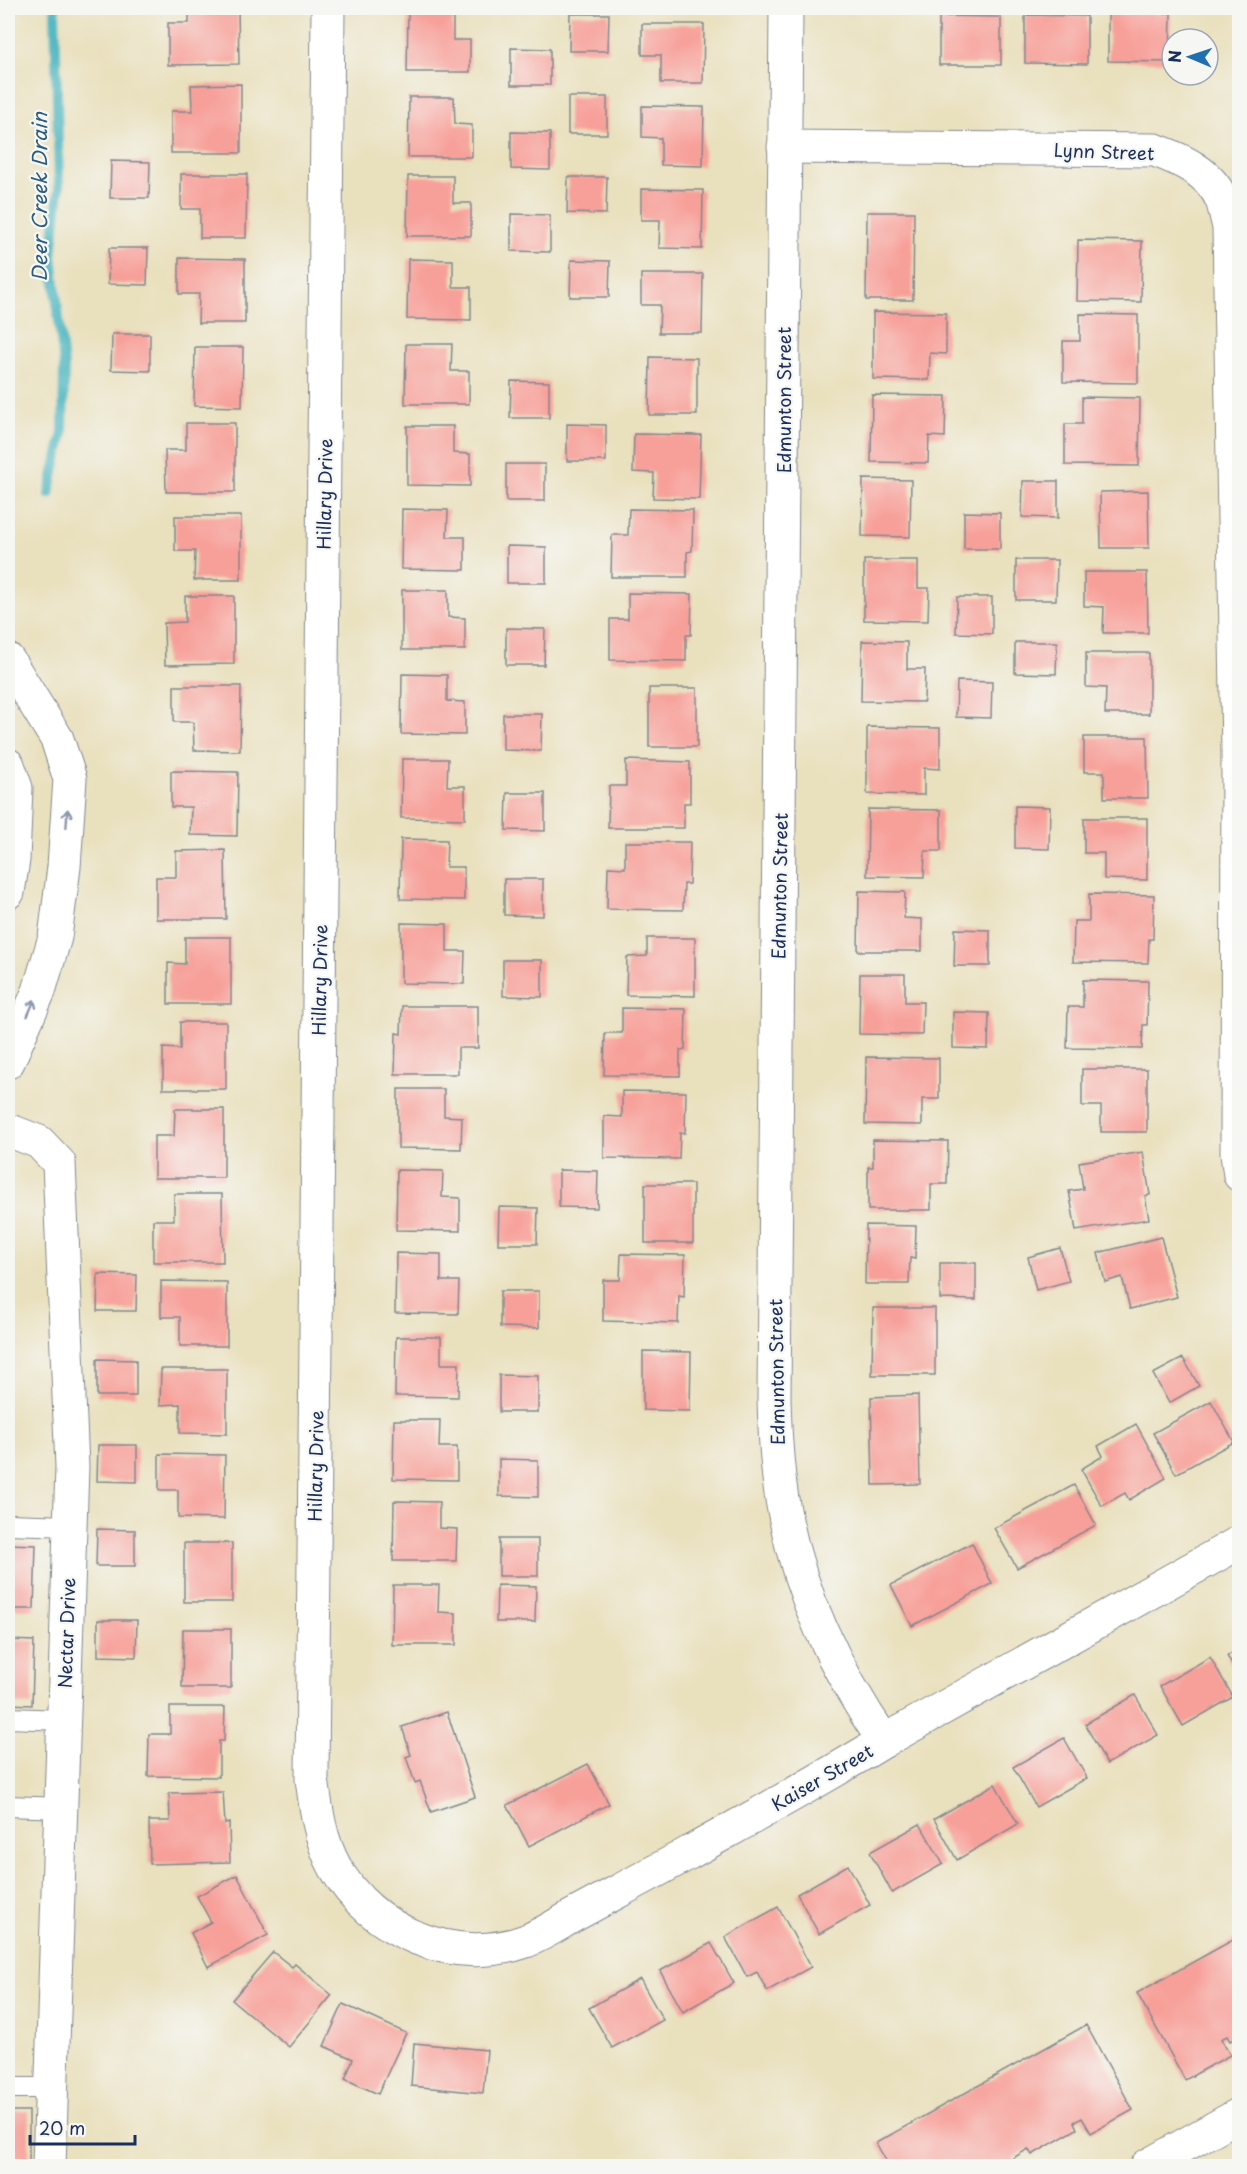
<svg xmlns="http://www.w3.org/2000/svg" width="1247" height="2174" font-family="'Playpen Sans',sans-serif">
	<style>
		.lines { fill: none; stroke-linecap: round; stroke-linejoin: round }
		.stream { stroke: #43b2bd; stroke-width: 10 }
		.building { fill: #f7a09a }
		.service-casing { stroke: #82888e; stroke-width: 22 }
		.minor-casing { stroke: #82888e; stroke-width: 35 }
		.service { stroke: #fff; stroke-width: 20 }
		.minor { stroke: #fff; stroke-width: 33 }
		.oneway { stroke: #8d97ae }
		.labels { text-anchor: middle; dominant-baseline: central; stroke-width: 4.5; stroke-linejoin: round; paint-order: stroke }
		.street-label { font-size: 18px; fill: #1b2f5e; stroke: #f6f6f2 }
		.water-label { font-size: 20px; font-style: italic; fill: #295d7f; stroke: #f6f6f2 }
	</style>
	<rect width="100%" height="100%" fill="#f6f6f2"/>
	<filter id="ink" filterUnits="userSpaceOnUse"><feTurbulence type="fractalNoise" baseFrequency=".0167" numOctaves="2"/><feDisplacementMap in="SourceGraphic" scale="12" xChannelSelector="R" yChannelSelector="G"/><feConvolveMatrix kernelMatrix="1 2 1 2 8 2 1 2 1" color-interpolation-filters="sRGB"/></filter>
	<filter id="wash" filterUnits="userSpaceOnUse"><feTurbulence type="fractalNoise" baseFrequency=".008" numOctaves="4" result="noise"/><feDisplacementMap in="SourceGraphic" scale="24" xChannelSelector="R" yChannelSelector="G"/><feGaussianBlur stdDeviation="1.35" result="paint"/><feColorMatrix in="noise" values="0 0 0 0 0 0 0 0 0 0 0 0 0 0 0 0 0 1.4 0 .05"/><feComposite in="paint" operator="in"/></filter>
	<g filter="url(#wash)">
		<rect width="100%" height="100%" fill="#e9e0bd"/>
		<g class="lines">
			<polyline class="stream" points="49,494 63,433 64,366 52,256 59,189 55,8"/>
		</g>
		<g id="blocks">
			<g class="building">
				<polygon points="189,8 238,8 239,64 168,65 168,23 189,23"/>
				<polygon points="408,12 453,12 453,40 470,40 470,72 407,72"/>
				<polygon points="1108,13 1171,13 1170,62 1108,61"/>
				<polygon points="570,14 609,14 608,51 569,51"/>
				<polygon points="1025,15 1087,16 1087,64 1025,63"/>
				<polygon points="939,16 1001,17 1001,65 939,65"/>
				<polygon points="642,24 704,24 703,83 661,83 661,55 642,55"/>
				<polygon points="511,48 550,49 550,85 511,85"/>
				<polygon points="241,84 241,153 171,153 171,111 192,111 191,85"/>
				<polygon points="409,97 454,97 455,124 472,125 472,157 408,157"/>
				<rect x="568" y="97" width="39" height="37"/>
				<polygon points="642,106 704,107 703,166 661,165 661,138 642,137"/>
				<polygon points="511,132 550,133 550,170 511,169"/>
				<polygon points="111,161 150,162 149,198 110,198"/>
				<polygon points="181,174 247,174 246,238 200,238 200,209 181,209"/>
				<polygon points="408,176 453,176 453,203 471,203 471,236 407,236"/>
				<polygon points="568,177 607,177 606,214 567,213"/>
				<polygon points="641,189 703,190 702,249 659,248 660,220 641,220"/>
				<polygon points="867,212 914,212 913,300 866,300"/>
				<polygon points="511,214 550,215 550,252 511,251"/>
				<polygon points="1078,240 1142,241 1141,302 1077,301"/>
				<polygon points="109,248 148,248 147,285 108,284"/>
				<polygon points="179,258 245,259 245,323 198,323 199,294 179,294"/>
				<polygon points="408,259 453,260 453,287 471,287 471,320 407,319"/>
				<polygon points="571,260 610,261 609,297 570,297"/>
				<polygon points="641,274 703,274 702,333 659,333 660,305 641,305"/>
				<polygon points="873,312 946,313 946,354 930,353 929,380 873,379"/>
				<polygon points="1080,314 1138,315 1138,383 1063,382 1063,341 1080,341"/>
				<polygon points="112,334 150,334 150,371 111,370"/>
				<polygon points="406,344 452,344 451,371 469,371 469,404 405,404"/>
				<polygon points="195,347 243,347 242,407 194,406"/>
				<polygon points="650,357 697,358 697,415 649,415"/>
				<polygon points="511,381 549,382 549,418 510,418"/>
				<polygon points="872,395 946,396 945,437 929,436 928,463 871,462"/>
				<polygon points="1082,397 1140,398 1139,466 1065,465 1065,424 1082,424"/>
				<polygon points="186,423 235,423 235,492 166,492 165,450 186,450"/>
				<polygon points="567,424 606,425 606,461 567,461"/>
				<polygon points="407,426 453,426 453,453 470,454 470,486 407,485"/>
				<polygon points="634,434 701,435 699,499 653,498 654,473 633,472"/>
				<rect x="506" y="464" width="39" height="37"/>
				<polygon points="863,479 911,480 910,537 862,536"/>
				<polygon points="1023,481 1058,481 1058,518 1022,517"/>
				<polygon points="1148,491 1149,548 1101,548 1100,492"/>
				<polygon points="402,509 448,510 447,537 465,537 465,570 401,569"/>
				<polygon points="629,509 693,510 692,551 687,552 687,577 611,577 612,535 628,535"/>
				<polygon points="964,512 1000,513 1000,549 964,549"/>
				<polygon points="175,516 241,516 241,580 194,580 195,551 175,551"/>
				<polygon points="507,546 546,547 546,583 507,583"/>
				<polygon points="864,560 918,560 918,588 929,588 928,621 864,620"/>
				<polygon points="1016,560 1057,560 1056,600 1016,600"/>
				<polygon points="1084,572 1147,572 1148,633 1103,633 1104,607 1084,606"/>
				<polygon points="402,590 448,590 448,617 465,618 465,650 402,650"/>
				<polygon points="628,593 692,594 691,635 686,635 686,661 610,660 610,619 628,619"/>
				<polygon points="185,596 234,596 234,664 165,665 164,623 185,622"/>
				<polygon points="957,597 992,597 992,634 956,633"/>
				<polygon points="506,628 545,629 544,665 506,665"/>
				<polygon points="862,641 907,642 907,669 925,669 924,702 861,701"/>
				<polygon points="1015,642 1057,642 1056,674 1015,673"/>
				<polygon points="1086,653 1149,653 1149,714 1105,714 1106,688 1086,687"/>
				<polygon points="402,674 447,675 447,701 465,702 465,735 401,734"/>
				<polygon points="957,681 992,682 991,718 956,717"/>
				<polygon points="174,686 241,686 240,751 194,750 193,722 174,722"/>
				<rect x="649" y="688" width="48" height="59"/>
				<polygon points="503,714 542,714 541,751 503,750"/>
				<polygon points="867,727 940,728 940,769 924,768 924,795 867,794"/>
				<polygon points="1084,737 1147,737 1148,798 1104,798 1104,772 1084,772"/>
				<polygon points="402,759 448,759 447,786 465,786 465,819 401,818"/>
				<polygon points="626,760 690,762 690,803 684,803 684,828 608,828 609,786 626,786"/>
				<polygon points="171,771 238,772 237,836 190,835 191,807 171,807"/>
				<polygon points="507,793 545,793 545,831 506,830"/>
				<polygon points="1015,806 1050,807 1049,849 1015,848"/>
				<polygon points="868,809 941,810 941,851 925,851 924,877 867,876"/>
				<polygon points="1084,818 1147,818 1147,880 1104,879 1104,853 1084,853"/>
				<polygon points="401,839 447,840 446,867 464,867 464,900 400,899"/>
				<polygon points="625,842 690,842 689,884 684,884 683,910 607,909 608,867 625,868"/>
				<polygon points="225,850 226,919 156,919 156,877 176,877 176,851"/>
				<polygon points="504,879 543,879 543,916 504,915"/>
				<polygon points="859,891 905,892 904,918 922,919 922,951 858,951"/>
				<polygon points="1089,894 1154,895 1153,939 1149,939 1148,963 1073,962 1074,921 1089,921"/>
				<polygon points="401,923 447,924 447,951 465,951 464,984 401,983"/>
				<polygon points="955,929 990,930 990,966 954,966"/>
				<polygon points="185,937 231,937 231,1004 168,1004 168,963 185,964"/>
				<polygon points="647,938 695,938 695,996 626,995 627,957 647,956"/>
				<polygon points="503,960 542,960 542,997 503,996"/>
				<polygon points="860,974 905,974 905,1002 923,1002 922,1035 859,1034"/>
				<polygon points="1083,980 1148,981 1147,1025 1143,1025 1142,1049 1067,1048 1068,1007 1083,1007"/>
				<polygon points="402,1006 478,1006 478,1048 458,1048 458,1074 395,1074 396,1033 401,1034"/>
				<polygon points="622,1008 686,1009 685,1050 680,1050 680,1076 604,1075 605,1033 622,1033"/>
				<polygon points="953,1012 989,1013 988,1049 953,1048"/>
				<polygon points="180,1022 226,1022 226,1089 163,1089 163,1048 180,1049"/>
				<polygon points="866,1057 939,1058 939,1099 922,1099 922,1125 865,1124"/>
				<polygon points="1082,1069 1147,1069 1147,1132 1101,1132 1101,1106 1082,1106"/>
				<polygon points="398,1089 444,1089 444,1116 462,1117 461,1149 398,1148"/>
				<polygon points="622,1091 686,1092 685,1133 680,1133 679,1159 604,1158 604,1116 622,1117"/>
				<polygon points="175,1109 224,1109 224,1178 154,1178 154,1136 174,1136"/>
				<polygon points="873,1140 948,1141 947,1184 931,1184 931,1210 868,1210 868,1167 873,1167"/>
				<polygon points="1143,1152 1150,1195 1145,1196 1149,1219 1076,1231 1069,1191 1083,1189 1079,1162"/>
				<polygon points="397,1170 443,1171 442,1197 460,1198 460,1231 396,1230"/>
				<polygon points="559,1170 598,1171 597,1208 559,1207"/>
				<rect x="645" y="1184" width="48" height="59"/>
				<polygon points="174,1194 222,1194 223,1262 153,1262 153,1220 174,1220"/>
				<polygon points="499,1207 538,1208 537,1244 498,1244"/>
				<polygon points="866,1225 916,1226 915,1259 910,1258 909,1284 865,1284"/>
				<polygon points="1161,1237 1177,1297 1130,1309 1122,1277 1105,1282 1098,1253"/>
				<polygon points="1060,1248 1069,1281 1036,1290 1028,1257"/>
				<polygon points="396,1253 441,1254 441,1281 459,1281 458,1314 395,1313"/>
				<polygon points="621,1254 685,1255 684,1297 679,1296 678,1323 603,1321 603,1280 620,1280"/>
				<polygon points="940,1263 976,1263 976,1300 940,1299"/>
				<polygon points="98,1274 137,1275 136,1311 97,1311"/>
				<polygon points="161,1281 227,1282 227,1346 180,1346 180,1317 161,1317"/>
				<polygon points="500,1291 539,1291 539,1328 500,1327"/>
				<polygon points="873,1308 935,1308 935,1375 872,1375"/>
				<polygon points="396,1337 441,1337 441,1364 459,1364 458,1397 395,1396"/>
				<polygon points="643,1351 691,1352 690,1411 643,1410"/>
				<polygon points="1183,1358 1199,1386 1169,1403 1153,1374"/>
				<polygon points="97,1359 136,1360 136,1396 97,1396"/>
				<polygon points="161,1369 227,1369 227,1434 180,1433 180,1404 160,1405"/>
				<polygon points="499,1375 538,1376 538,1412 499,1412"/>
				<polygon points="918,1395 920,1484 873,1485 871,1397"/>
				<polygon points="1211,1401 1234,1442 1176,1474 1153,1433"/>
				<polygon points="394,1420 440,1420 439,1447 457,1447 457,1480 393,1479"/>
				<polygon points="1136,1424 1166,1478 1129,1500 1125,1493 1102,1506 1081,1469 1103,1456 1098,1446"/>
				<polygon points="98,1445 137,1445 137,1482 97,1481"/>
				<polygon points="159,1454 225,1455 224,1519 178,1518 178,1490 159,1490"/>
				<polygon points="499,1459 538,1460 538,1497 499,1496"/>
				<polygon points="1074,1485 1096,1525 1017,1568 994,1528"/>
				<polygon points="394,1501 439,1502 439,1528 457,1529 456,1561 393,1561"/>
				<polygon points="97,1529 135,1530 135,1566 96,1566"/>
				<rect x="499" y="1539" width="39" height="37"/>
				<rect x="184" y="1543" width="48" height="59"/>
				<polygon points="972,1543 992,1584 912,1626 891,1585"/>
				<polygon points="8,1544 36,1545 34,1609 8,1609"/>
				<polygon points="393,1585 439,1585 438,1612 456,1613 456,1645 392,1645"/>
				<polygon points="497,1585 536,1586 535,1622 496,1622"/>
				<polygon points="98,1620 137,1620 136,1657 98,1656"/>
				<polygon points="183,1629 231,1629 231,1688 182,1688"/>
				<polygon points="8,1640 34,1641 32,1705 8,1704"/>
				<polygon points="1240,1648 1240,1678 1227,1656"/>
				<polygon points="1210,1657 1233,1697 1183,1726 1160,1686"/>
				<polygon points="1135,1695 1158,1735 1107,1764 1085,1724"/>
				<polygon points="170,1707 225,1707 224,1741 219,1741 219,1777 148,1776 149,1734 170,1734"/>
				<polygon points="447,1712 475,1797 431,1812 420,1781 415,1783 406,1757 411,1755 402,1727"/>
				<polygon points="1064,1738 1087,1778 1036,1807 1013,1767"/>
				<polygon points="588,1764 609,1804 529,1846 507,1805"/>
				<polygon points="995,1784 1018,1824 957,1860 934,1819"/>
				<polygon points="223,1792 225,1824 229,1823 230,1862 150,1864 149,1821 170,1821 169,1793"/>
				<polygon points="920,1824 943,1864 892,1893 870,1852"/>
				<polygon points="848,1865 870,1905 819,1934 797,1894"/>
				<polygon points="237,1875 268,1935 208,1967 191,1933 211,1922 197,1896"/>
				<polygon points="778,1907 811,1967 767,1991 757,1972 747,1977 725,1937"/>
				<polygon points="1240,1936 1240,2036 1230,2041 1227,2036 1221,2039 1230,2055 1185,2080 1137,1993"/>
				<polygon points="711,1943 734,1983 683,2012 660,1971"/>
				<polygon points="273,1952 292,1967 295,1964 332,1995 289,2047 232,2000"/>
				<polygon points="640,1979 663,2020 612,2048 589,2008"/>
				<polygon points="343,2004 406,2033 378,2094 345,2079 353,2059 324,2046"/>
				<polygon points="1086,2025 1133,2110 1091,2133 1082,2118 1074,2122 1077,2129 1032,2155 1028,2149 1013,2158 1016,2164 1013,2166 889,2166 876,2143"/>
				<polygon points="414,2043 487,2050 483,2093 411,2086"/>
				<rect x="8" y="2111" width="21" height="55"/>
			</g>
		</g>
	</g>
	<g filter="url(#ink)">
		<use href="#blocks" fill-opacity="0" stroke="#82888e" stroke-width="1.5"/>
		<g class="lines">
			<g class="service-casing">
				<g id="service">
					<polyline points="8,1524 70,1526"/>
					<polyline points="8,1718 63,1720"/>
					<polyline points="8,1806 61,1808"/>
					<polyline points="8,2088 52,2088"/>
				</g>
			</g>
			<g class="minor-casing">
				<g id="minor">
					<path d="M328 8 312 1779C316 1809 320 1840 335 1867 371 1932 454 1967 526 1941 544 1934 561 1922 578 1913 615 1893 651 1874 687 1854 753 1817 819 1781 884 1741L1240 1542"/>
					<path d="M786 8 774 1398C775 1438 777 1480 786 1520 802 1600 838 1674 884 1741"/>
					<path d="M784 147 1155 150C1182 160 1210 172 1222 200 1225 209 1227 219 1229 228L1238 752 1237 1154 1240 1175"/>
					<polyline points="8,660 57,739 70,779 64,867 55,937 39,991 8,1062"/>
					<polyline points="8,765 16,788 13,860 8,892"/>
					<polyline points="8,1130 39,1142 59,1163 72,1467 49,2166"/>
					<polyline points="1147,2166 1240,2114"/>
				</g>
			</g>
			<use href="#service" class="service"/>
			<use href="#minor" class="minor"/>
		</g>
		<defs><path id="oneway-shaft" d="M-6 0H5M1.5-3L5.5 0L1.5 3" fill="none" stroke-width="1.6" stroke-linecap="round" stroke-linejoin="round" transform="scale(1.5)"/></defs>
		<g class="oneway">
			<use href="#oneway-shaft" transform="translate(67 818) rotate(-86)"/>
			<use href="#oneway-shaft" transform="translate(31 1008) rotate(-67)"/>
		</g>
	</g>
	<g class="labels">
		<g class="street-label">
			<text transform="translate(1104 151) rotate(2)">Lynn Street</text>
			<text transform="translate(783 400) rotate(-90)">Edmunton Street</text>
			<text transform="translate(324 494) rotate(-89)">Hillary Drive</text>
			<text transform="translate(779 886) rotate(-89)">Edmunton Street</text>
			<text transform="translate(319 980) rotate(-89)">Hillary Drive</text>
			<text transform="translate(776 1372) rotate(-91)">Edmunton Street</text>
			<text transform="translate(315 1466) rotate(-89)">Hillary Drive</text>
			<text transform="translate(66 1633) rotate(-88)">Nectar Drive</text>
			<text transform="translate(822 1777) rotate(-30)">Kaiser Street</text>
		</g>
		<g class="water-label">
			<text transform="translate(39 197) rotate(-90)">Deer Creek Drain</text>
		</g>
	</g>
	<rect width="1247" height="2174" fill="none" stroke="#f6f6f2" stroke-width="30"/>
	<g transform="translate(1190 57) rotate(272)"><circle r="28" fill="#f6f6f2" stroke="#9ea6b7" stroke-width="1.5"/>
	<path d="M0-4.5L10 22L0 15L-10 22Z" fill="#1f6fb2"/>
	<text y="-9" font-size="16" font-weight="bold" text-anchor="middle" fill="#1b2f5e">N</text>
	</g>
	<path d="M30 2135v9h105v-9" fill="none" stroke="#1b2f5e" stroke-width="3"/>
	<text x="39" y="2135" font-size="18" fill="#1b2f5e" stroke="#f6f6f2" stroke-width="4.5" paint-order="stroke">20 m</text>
</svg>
